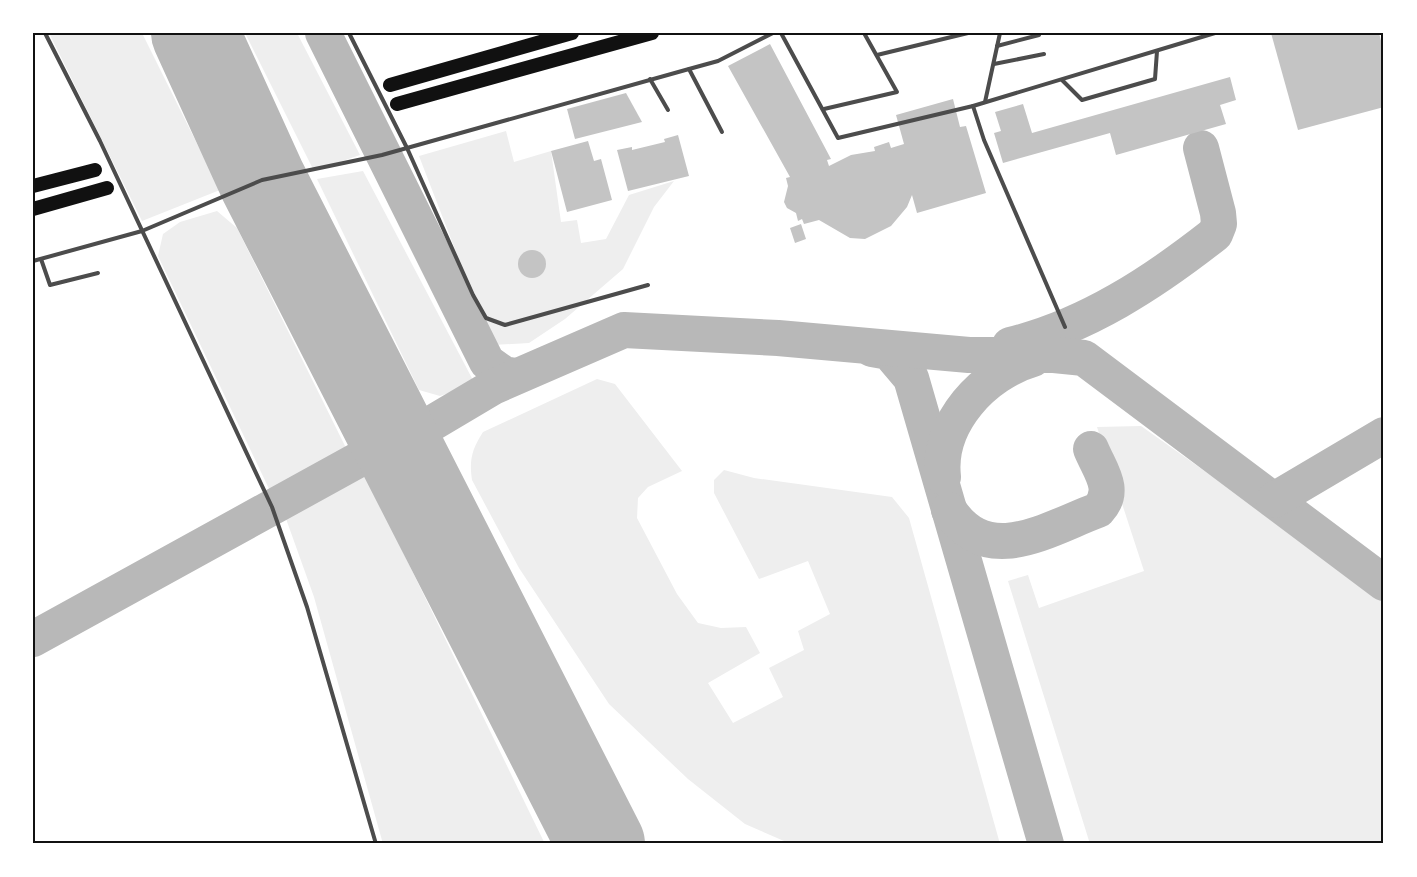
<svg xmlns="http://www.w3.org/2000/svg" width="1417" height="877" font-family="'Asap Condensed',sans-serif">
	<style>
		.green { fill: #eee }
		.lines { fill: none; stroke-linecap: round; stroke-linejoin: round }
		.taxiway { stroke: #b8b8b8; stroke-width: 36 }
		.runway { stroke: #b8b8b8; stroke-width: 88 }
		.building { fill: #c4c4c4 }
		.service { stroke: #4c4c4c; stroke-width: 4 }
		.trunk { stroke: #111; stroke-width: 14 }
		.neatline { fill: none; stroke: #111; stroke-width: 2 }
	</style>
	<rect width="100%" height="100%" fill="#fff"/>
	<g class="green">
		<polygon points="49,33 142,33 220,190 142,221"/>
		<polygon points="245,33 297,33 360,155 314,171"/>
		<polygon points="506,131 514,162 551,151 561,222 577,220 581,243 606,239 629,195 674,181 654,207 623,269 565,319 529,343 492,345 419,156"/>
		<polygon points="363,171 475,384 440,396 419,390 317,179"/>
		<polygon points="217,211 237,228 348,452 271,493 158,256 163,234 180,222"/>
		<path d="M597 379 615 384 682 471 648 487 638 498 637 518 677 594 698 623 721 628 746 627 760 653 708 683 733 723 783 697 769 668 804 650 798 631 830 614 808 561 759 579 714 493V480L724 470 754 478 892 497 909 518 1000 844H791L745 824 688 779 609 704 519 568 472 480C469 460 472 449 483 432Z"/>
		<polygon points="1141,426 1384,598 1384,844 1090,844 1008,581 1028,575 1039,608 1144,571 1097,427"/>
		<polygon points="365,474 545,844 383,844 314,597 285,516"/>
	</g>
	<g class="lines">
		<g class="taxiway">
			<polyline points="323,33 487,362 504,374 515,376"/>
			<path d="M1010 345C1086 327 1154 282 1215 234L1219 224 1218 213 1201 148"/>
			<polyline points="872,349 889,352 911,378 1046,844"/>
			<path d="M378 404C393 423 404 430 429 425"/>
			<path d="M943 477C937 423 984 373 1033 359"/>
			<polyline points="417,481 414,446 429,425 493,387 624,330 778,338 969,355 1054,355 1084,358 1384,583"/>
			<polyline points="1274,500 1384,435"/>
			<path d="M949 510C988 569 1047 529 1098 510 1117 490 1100 471 1091 449"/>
			<polyline points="33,639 396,439"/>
		</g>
		<polyline class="runway" points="195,33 262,180 601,844"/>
	</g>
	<g class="building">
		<polygon points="1271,33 1379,33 1384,52 1384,107 1298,130"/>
		<polygon points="770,44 831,159 827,160 829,166 851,155 875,151 874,147 889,142 891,148 904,144 896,115 953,99 960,127 966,126 986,193 917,213 912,195 907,207 891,226 865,239 850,238 819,220 804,224 802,219 798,221 796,213 787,208 784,202 788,186 786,178 790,177 728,66"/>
		<polygon points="1230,77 1236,100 1220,105 1226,124 1116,155 1110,133 1003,163 994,133 1001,131 995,112 1023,104 1032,133"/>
		<polygon points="626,93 642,122 575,139 567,109"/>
		<polygon points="678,135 689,176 628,191 617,150 632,147 632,150 665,142 664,139"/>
		<polygon points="588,141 594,161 601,159 612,200 567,212 551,151"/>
		<polygon points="801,224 806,239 795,243 790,228"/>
		<circle cx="532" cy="264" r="14"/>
	</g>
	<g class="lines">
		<g class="service">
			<polyline points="45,33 100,141 272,507 307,607 376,844"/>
			<polyline points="349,33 407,148 473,295 486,318 505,325 648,285"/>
			<polyline points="781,33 838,138 973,106"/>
			<polyline points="997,46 1039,35"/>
			<polyline points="877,55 968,33"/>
			<polyline points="994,64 1044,54"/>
			<polyline points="689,69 722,132"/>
			<polyline points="650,79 668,110"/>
			<polyline points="1062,80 1082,100 1155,79 1157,51"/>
			<polyline points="985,102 1000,33"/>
			<polyline points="824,109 897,92 864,33"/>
			<polyline points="41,259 50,285 98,273"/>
			<polyline points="33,261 142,231 262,180 382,155 689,69 718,61 773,33"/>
			<polyline points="1065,327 984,140 973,106 1215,33"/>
		</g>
		<g class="trunk">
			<polyline points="390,85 572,33"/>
			<polyline points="397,104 652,33"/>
			<polyline points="33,186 95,170"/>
			<polyline points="33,209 107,188"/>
		</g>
	</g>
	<rect width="1417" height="877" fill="none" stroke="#ffffff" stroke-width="69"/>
	<rect x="34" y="34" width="1348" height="808" class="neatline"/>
</svg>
